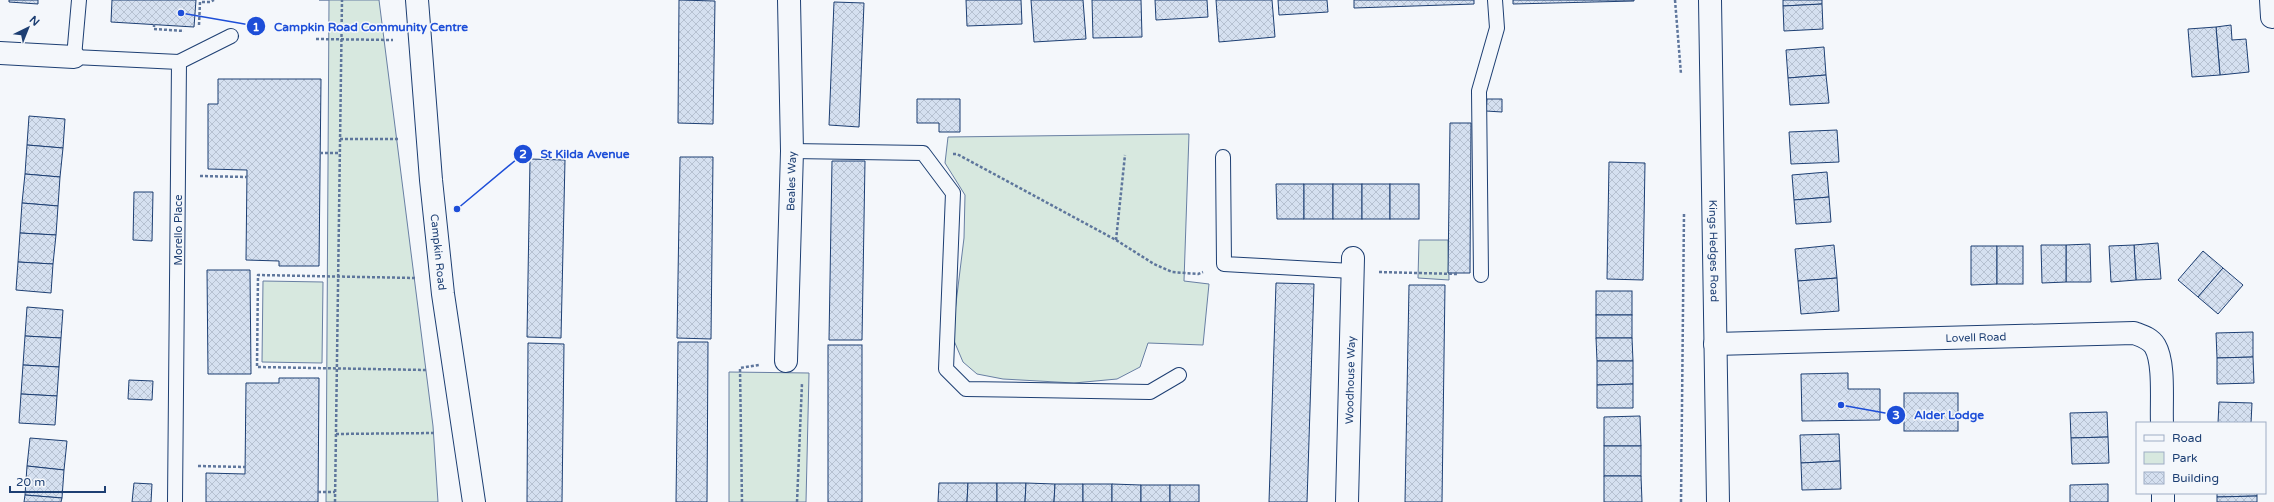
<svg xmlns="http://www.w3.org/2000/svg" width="2274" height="502" font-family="'Varela Round',sans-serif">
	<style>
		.green { fill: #d7e8df; stroke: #687fa3 }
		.building { fill: url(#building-cross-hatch); stroke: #1d3f73 }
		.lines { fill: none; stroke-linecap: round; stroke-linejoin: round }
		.service-casing { stroke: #1d3f73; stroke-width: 16 }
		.minor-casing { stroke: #1d3f73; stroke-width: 24 }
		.tertiary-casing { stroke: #1d3f73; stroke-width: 24 }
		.path { stroke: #5e769c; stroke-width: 2.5; stroke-dasharray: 3 2; stroke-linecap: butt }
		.service { stroke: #f4f7fb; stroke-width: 14 }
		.minor { stroke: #f4f7fb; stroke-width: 22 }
		.tertiary { stroke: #f4f7fb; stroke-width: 22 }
		.labels { text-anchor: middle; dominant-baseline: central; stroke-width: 3; stroke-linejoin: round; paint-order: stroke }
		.street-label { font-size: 11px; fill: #1d3f73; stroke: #f4f7fb }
		.leader { fill: none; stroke: #1d4ed8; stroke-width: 1.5 }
		.callout-dot { fill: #1d4ed8; stroke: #f4f7fb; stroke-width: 1.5 }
		.mark-label { font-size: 12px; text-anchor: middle; font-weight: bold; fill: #fff }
		.callout-label { font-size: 12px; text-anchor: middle; font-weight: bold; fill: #1d4ed8; stroke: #f4f7fb; stroke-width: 3; stroke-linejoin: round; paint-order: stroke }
	</style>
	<defs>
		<pattern id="building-cross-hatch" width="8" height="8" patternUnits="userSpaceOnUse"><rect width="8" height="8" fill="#d5e0f0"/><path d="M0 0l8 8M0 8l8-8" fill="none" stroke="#b6c1d1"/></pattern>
	</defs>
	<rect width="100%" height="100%" fill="#f4f7fb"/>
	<g class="green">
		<polygon points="319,0 379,0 433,426 438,502 326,502 329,0"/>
		<polygon points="1189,134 1184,281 1209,284 1203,345 1148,343 1140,367 1117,379 1074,383 1003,379 977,374 963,362 952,336 964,238 965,195 945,163 948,137"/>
		<polygon points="1419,240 1448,240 1449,280 1418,278"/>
		<polygon points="263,281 323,282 322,363 262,362"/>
		<polygon points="729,372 809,373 806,502 729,502"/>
	</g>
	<g class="building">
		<polygon points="9,0 38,0 38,4 9,2"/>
		<polygon points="112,0 196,0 194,27 111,22"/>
		<polygon points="679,0 715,1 713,124 678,123"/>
		<polygon points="966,0 1021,0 1022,24 967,26"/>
		<polygon points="1031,0 1083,0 1086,39 1034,42"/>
		<polygon points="1092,0 1141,0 1142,37 1093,38"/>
		<polygon points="1155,0 1207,0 1208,17 1156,20"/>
		<polygon points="1216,0 1272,0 1275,37 1219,42"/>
		<polygon points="1278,0 1327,0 1328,12 1279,15"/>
		<polygon points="1354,0 1474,0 1474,4 1354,8"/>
		<polygon points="1513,0 1634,0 1634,1 1513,4"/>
		<polygon points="1783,0 1822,0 1822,4 1783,6"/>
		<polygon points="834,2 864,3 859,127 829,125"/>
		<polygon points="1822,4 1823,29 1784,31 1783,6"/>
		<polygon points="2231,25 2232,40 2246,39 2249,72 2220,75 2216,27"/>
		<polygon points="2216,27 2220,75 2192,77 2188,29"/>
		<polygon points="1824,47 1826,75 1788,78 1786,50"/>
		<polygon points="1826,75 1829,103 1790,105 1788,78"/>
		<polygon points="218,79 321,79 319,266 279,266 279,261 246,260 247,170 208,169 208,104 218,104"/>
		<polygon points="917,99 960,99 960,132 939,132 939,123 917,123"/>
		<polygon points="1487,99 1502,99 1502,112 1486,111"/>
		<polygon points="29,116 65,119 63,148 27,145"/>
		<polygon points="1450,123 1471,123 1470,273 1448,273"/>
		<polygon points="1837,130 1839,162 1791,164 1789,132"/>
		<polygon points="27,145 63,148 60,177 25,174"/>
		<polygon points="680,157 713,157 711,339 677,338"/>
		<polygon points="530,159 565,160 561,338 527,337"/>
		<polygon points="832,161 865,161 862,340 829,340"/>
		<polygon points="1609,162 1645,163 1643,280 1607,279"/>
		<polygon points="1827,172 1829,197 1794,200 1792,175"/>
		<polygon points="25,174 60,177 58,206 22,203"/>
		<polygon points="1276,184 1304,184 1304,219 1277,219"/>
		<rect x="1304" y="184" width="29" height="35"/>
		<rect x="1333" y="184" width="29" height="35"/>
		<rect x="1362" y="184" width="28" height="35"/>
		<rect x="1390" y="184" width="29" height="35"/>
		<polygon points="134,192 153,192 152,241 133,240"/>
		<polygon points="1829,197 1831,222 1796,224 1794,200"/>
		<polygon points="22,203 58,206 56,235 20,233"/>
		<polygon points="20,233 56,235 53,264 18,262"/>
		<polygon points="2158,243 2161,279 2136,280 2134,245"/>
		<polygon points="2090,244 2091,282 2066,282 2066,245"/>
		<polygon points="1834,245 1837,278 1798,281 1795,249"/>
		<polygon points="2041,245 2066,245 2066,282 2042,283"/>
		<polygon points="2134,245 2136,280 2111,282 2109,246"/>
		<polygon points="1971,246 1997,246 1997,284 1971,285"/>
		<rect x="1997" y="246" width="26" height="38"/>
		<polygon points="2203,251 2223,268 2198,297 2178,280"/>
		<polygon points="18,262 53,264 51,293 16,290"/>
		<polygon points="2223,268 2243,285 2218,314 2198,297"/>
		<polygon points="207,270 250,270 251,374 208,374"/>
		<polygon points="1837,278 1839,311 1801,314 1798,281"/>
		<polygon points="1276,283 1314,284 1307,502 1269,502"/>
		<polygon points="1409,285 1445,285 1442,502 1405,502"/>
		<rect x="1596" y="291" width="36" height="24"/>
		<polygon points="27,307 63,310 61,338 25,336"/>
		<rect x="1596" y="315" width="36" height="23"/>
		<polygon points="2253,332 2253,357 2217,358 2216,333"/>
		<polygon points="25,336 61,338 59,367 23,365"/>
		<polygon points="1596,338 1632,338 1633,361 1597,361"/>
		<polygon points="678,342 708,342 707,502 676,502"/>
		<polygon points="528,343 564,344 562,502 527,502"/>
		<rect x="828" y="345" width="34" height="157"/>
		<polygon points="2253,357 2254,383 2217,384 2217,358"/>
		<polygon points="1597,361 1633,361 1633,384 1597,385"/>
		<polygon points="23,365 59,367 57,396 21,394"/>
		<polygon points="1848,373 1848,389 1880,389 1880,420 1802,421 1801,374"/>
		<polygon points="279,378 319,378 318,502 206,502 206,473 245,474 246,383 279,383"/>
		<polygon points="129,380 153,381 152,400 128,399"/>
		<polygon points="1633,384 1633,408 1597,408 1597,385"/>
		<rect x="1904" y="393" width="54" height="38"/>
		<polygon points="21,394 57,396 55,425 19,423"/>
		<polygon points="2219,402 2252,403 2251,423 2218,423"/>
		<polygon points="2107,412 2108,437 2071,438 2070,413"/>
		<polygon points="1640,416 1641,446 1604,446 1604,417"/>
		<polygon points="1839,434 1840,461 1801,463 1800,435"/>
		<polygon points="2108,437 2109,463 2072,464 2071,438"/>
		<polygon points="30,438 67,441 64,470 27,466"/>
		<rect x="1604" y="446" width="37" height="30"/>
		<polygon points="1840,461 1841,489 1802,490 1801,463"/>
		<polygon points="27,466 64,470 62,498 25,495"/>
		<polygon points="1604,476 1641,476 1642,502 1604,502"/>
		<polygon points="134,483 152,484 151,502 132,502"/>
		<polygon points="939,483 968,483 967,502 938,502"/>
		<polygon points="968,483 997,483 997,502 967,502"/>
		<polygon points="997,483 1026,483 1025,502 997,502"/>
		<polygon points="1026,483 1055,484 1054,502 1025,502"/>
		<polygon points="1055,484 1083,484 1083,502 1054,502"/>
		<rect x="1083" y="484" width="29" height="18"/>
		<polygon points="1112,484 1141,485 1141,502 1112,502"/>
		<polygon points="2108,484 2108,502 2070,502 2070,485"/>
		<rect x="1141" y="485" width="29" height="17"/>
		<rect x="1170" y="485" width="29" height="17"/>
		<polygon points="2217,493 2257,493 2257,496 2217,497"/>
		<polygon points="25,495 62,498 61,502 24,502"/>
		<polygon points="2257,496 2257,502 2217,502 2217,497"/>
	</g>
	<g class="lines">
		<g class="service-casing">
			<g id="service">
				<polyline points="79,0 74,57 179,62 175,502"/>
				<polyline points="179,62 231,36"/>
				<polyline points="792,151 923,153 953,193 946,369 966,389 1150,392 1179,375"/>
				<polyline points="1223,157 1224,264 1352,271"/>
				<polyline points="1481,275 1479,91 1497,28 1495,0"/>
			</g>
		</g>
		<g class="minor-casing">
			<g id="minor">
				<path id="s1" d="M417 0 431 180 443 294 474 502"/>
				<polyline points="2271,0 2272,17"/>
				<polyline points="0,53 74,57"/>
				<path id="s2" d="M1715 344 2134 333C2142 336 2150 338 2155 346 2165 363 2161 403 2162 423"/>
				<path id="s3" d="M786 361 792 151 789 0"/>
				<polyline points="2163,493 2163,502"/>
				<path id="s4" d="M1347 502 1353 258"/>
			</g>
		</g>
		<g class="tertiary-casing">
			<g id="tertiary">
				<path id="s5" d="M1710 0 1718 502"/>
			</g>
		</g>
		<g class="path">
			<polyline points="1675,0 1681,74"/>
			<polyline points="154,24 154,29 184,31"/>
			<polyline points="199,25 200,2 210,2 214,0"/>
			<polyline points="316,39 393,40"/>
			<polyline points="340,139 399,139"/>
			<polyline points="320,153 340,153"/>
			<polyline points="953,154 957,154 1116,240 1154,264 1172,272 1198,274 1203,272"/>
			<polyline points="200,176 247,177"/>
			<polyline points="1116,240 1125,155"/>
			<polyline points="1379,272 1458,274"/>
			<polyline points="415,278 258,275 257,367 427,370"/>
			<polyline points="336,434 435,433"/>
			<polyline points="198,466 245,467"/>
			<polyline points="318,492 335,492"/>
			<polyline points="335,502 342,0"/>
			<polyline points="742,502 740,368 759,365"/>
			<polyline points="797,502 802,383"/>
			<polyline points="1681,502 1684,213"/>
		</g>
		<use href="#service" class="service"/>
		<use href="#minor" class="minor"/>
		<use href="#tertiary" class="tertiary"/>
	</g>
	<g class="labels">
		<g class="street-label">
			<text stroke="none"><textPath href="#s3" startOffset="180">Beales Way</textPath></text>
			<text transform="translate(178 230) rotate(-90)">Morello Place</text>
			<text stroke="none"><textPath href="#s5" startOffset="251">Kings Hedges Road</textPath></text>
			<text stroke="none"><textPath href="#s1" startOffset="253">Campkin Road</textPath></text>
			<text stroke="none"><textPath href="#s2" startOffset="261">Lovell Road</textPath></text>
			<text stroke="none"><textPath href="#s4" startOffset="122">Woodhouse Way</textPath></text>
		</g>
	</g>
	<path class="leader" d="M181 13L256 26M457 209L523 154M1841 405L1896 415"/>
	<g class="callout-dot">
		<circle cx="181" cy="13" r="4"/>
		<circle cx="457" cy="209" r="4"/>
		<circle cx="1841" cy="405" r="4"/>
		<circle cx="256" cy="26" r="10"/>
		<circle cx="523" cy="154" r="10"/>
		<circle cx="1896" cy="415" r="10"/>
	</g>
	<g class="mark-label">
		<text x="256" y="31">1</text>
		<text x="523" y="158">2</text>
		<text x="1896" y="419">3</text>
	</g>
	<g class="callout-label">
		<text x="371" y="31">Campkin Road Community Centre</text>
		<text x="585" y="158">St Kilda Avenue</text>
		<text x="1949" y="419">Alder Lodge</text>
	</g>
	<rect x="2136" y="422" width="130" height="72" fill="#f4f7fb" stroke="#9eadc5"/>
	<rect x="2144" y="435" width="20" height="6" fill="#f4f7fb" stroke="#9eadc5"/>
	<text x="2172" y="442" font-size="12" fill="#1d3f73">Road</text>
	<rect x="2144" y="452" width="20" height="12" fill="#d7e8df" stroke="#9eadc5"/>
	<text x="2172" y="462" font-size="12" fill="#1d3f73">Park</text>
	<rect x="2144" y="472" width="20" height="12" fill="url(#building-cross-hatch)" stroke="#9eadc5"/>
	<text x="2172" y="482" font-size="12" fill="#1d3f73">Building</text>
	<g transform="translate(28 28) rotate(43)" stroke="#f4f7fb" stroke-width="3" paint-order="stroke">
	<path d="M0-3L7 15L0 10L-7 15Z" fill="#1d3f73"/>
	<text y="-6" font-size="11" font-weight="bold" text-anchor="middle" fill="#1d3f73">N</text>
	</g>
	<path d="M10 486v6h95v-6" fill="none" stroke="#1d3f73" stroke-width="2"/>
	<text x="16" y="486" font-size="12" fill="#1d3f73" stroke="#f4f7fb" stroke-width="3" paint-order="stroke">20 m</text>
</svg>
